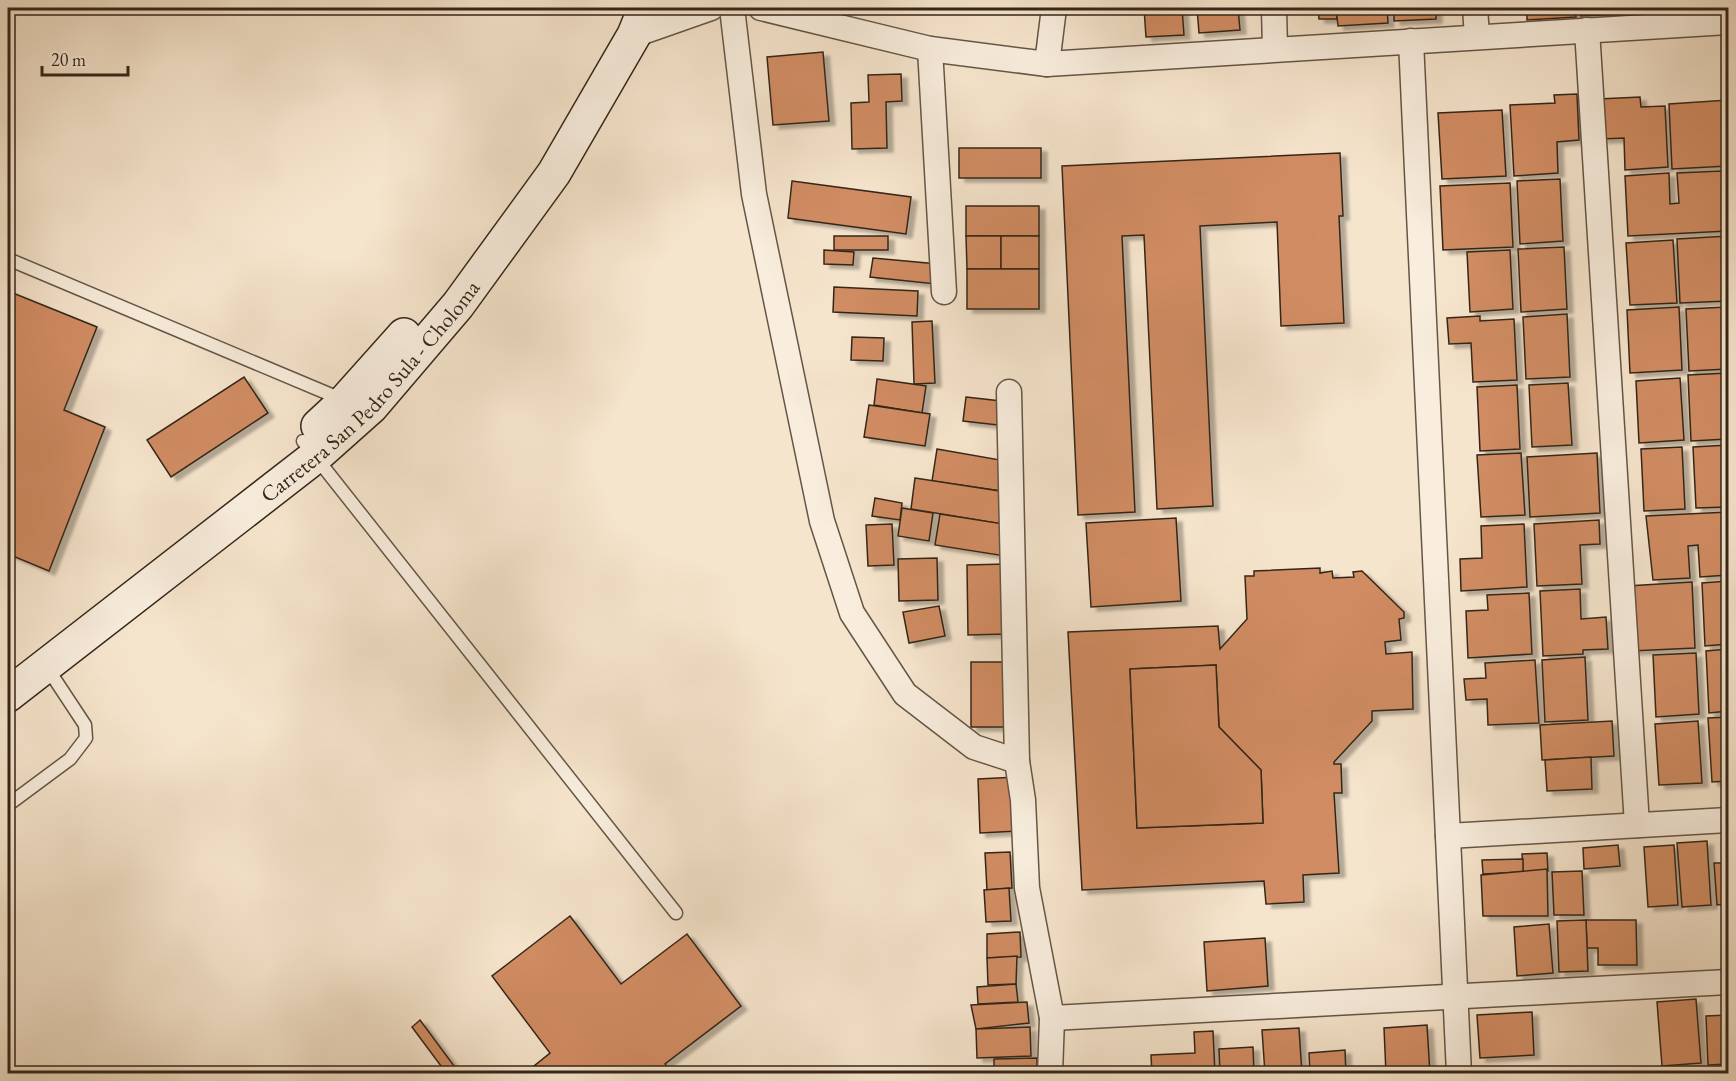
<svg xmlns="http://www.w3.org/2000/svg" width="1736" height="1081" font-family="'EB Garamond',serif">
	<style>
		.building { fill: #d18c63; stroke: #332619; stroke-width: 1.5; fill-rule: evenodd; filter: url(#shadow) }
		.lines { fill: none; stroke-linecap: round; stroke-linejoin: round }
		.lane-casing { stroke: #645646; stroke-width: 15 }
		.street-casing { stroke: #645646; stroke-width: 27 }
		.secondary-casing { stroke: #332619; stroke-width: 36 }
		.lane { stroke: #f9eede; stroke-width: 12 }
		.street { stroke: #f9eede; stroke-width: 24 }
		.secondary { stroke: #f9eede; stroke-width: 33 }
		.labels { text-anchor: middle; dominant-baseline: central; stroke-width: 5; stroke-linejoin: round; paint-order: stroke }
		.street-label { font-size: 22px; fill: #332619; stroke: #f9eede }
	</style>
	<defs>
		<filter id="shadow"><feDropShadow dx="6" dy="4" stdDeviation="1.5" flood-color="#0004"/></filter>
	</defs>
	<rect width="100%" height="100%" fill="#f6e5cd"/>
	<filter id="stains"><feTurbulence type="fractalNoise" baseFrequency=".00333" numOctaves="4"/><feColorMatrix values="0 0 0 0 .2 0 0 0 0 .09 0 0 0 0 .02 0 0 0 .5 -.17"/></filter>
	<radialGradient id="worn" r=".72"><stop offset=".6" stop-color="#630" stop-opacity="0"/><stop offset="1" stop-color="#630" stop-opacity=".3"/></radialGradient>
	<g class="building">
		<polygon points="1144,8 1182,8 1184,35 1146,37"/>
		<polygon points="1197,8 1238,8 1240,30 1199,33"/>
		<polygon points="1318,8 1336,8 1337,19 1319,19"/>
		<polygon points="1336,8 1387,8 1388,23 1338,26"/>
		<polygon points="1394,8 1436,8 1436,19 1394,21"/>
		<polygon points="1527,8 1575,8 1576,17 1527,20"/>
		<polygon points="1581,8 1622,8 1622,14 1581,16"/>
		<polygon points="1622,8 1647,8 1647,12 1622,14"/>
		<polygon points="823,52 829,121 773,125 767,57"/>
		<polygon points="901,74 902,101 886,102 887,148 852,149 851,103 869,102 868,75"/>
		<polygon points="1577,94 1579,140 1557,142 1558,173 1514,176 1510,105 1555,103 1554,95"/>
		<polygon points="1640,97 1641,107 1665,106 1668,167 1625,170 1624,138 1602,139 1599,99"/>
		<polygon points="1728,100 1728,166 1672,169 1669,104"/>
		<polygon points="1502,110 1506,176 1442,179 1438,113"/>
		<rect x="959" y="148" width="82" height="30"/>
		<polygon points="1340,153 1343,216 1339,216 1344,323 1281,326 1277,222 1200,226 1213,506 1157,509 1144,235 1122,236 1135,512 1078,515 1062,166"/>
		<polygon points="1722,171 1724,200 1728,200 1728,231 1628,236 1625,176 1669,173 1670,204 1679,203 1677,173"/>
		<polygon points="1560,179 1563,241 1520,244 1517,181"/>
		<polygon points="792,181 911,197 906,234 788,218"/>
		<polygon points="1510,183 1513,247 1443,250 1440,186"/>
		<rect x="966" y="206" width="73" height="30"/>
		<rect x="834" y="236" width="54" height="14"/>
		<polygon points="966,236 1001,236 1001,269 967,269"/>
		<rect x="1001" y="236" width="38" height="33"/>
		<polygon points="1728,236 1728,301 1680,303 1677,239"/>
		<polygon points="1673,240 1677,303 1630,305 1626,243"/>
		<polygon points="1564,247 1567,309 1521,312 1518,249"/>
		<polygon points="824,250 854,252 853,265 824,264"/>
		<polygon points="1510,250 1513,309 1470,312 1467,252"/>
		<polygon points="873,258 938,264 936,284 870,277"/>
		<rect x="967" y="269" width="72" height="40"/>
		<polygon points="834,287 918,291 917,316 833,312"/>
		<polygon points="8,291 97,327 64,410 105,427 49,571 8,554"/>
		<polygon points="1679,307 1682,370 1630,373 1627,310"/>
		<polygon points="1728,307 1728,369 1689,371 1686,309"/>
		<polygon points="1567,314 1570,377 1526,379 1523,317"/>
		<polygon points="1480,316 1480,321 1514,319 1517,380 1473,382 1471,343 1449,344 1447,318"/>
		<polygon points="932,321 935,383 914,384 912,322"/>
		<polygon points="852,337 884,338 883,361 851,360"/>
		<polygon points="1728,373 1728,439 1691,441 1688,375"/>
		<polygon points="244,377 268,413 171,477 147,440"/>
		<polygon points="1680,378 1684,440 1639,443 1636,381"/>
		<polygon points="877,379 926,386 922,413 874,405"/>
		<polygon points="1568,383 1572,445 1532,447 1529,385"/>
		<polygon points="1517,385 1520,449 1480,451 1477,387"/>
		<polygon points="966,397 1001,401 998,425 963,421"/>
		<polygon points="869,405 930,414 925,446 864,437"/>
		<polygon points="1728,445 1728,507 1696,508 1693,447"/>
		<polygon points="1682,447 1685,509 1644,511 1641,449"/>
		<polygon points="937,449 1006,461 1001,491 932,481"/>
		<polygon points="1521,453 1525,515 1481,517 1477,455"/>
		<polygon points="1597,453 1600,513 1530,517 1527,457"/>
		<polygon points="915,478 1006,492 1002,524 911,509"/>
		<polygon points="875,498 902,503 900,520 872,516"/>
		<polygon points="902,508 933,513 929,541 898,536"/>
		<polygon points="1728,512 1728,575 1700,577 1698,545 1688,546 1690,578 1653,580 1646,516"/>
		<polygon points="940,514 1010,525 1005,556 935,545"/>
		<polygon points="1176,518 1181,601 1091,607 1086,523"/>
		<polygon points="1599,520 1600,544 1580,545 1582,584 1537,586 1534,524"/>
		<polygon points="892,524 894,565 868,566 866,525"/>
		<polygon points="1524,524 1527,587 1461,591 1460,559 1482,558 1481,526"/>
		<polygon points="937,558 938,600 899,601 898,559"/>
		<polygon points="1006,564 1007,634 968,635 967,565"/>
		<path d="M1320 568V573L1332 571 1333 578 1354 577 1353 572 1362 571 1404 612V618L1399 619 1401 640 1385 642 1386 654 1412 652 1413 709 1372 711V721L1334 762V764H1341L1342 793H1334L1339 873 1303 875 1304 902 1266 904 1264 881 1082 890 1068 632 1218 626 1220 649 1247 619 1245 576H1254V571ZM1216 665 1219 727 1261 770 1263 823 1137 828 1130 669Z"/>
		<polygon points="1728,581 1728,644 1705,646 1702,583"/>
		<polygon points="1692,582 1695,648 1631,651 1627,586"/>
		<polygon points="1580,589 1581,619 1606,617 1608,649 1583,650 1583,654 1543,656 1540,591"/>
		<polygon points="1529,593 1532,654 1468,658 1466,611 1488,610 1487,595"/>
		<polygon points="939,606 945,636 909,643 903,612"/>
		<polygon points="1728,649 1728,711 1709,713 1706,651"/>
		<polygon points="1696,653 1699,714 1656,717 1653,655"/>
		<polygon points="1585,657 1588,720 1545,722 1542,660"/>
		<polygon points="1535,660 1539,723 1488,725 1487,699 1466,700 1464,679 1486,678 1485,663"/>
		<polygon points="971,662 1008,662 1009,727 971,727"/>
		<polygon points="1216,665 1219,727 1261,770 1263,823 1137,828 1130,669"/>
		<polygon points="1728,717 1728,781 1712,782 1708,718"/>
		<polygon points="1612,721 1614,756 1542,760 1540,725"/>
		<polygon points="1698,721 1702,783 1659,785 1655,724"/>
		<polygon points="1591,757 1592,789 1547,791 1545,760"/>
		<polygon points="1017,777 1020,831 980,833 978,779"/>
		<polygon points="1707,841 1711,905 1682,907 1677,843"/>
		<polygon points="1618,845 1620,866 1584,869 1583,848"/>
		<polygon points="1674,845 1678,905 1648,907 1644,847"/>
		<polygon points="1010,852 1012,888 987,890 985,853"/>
		<polygon points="1547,853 1548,871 1523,872 1522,854"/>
		<polygon points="1523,859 1523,872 1483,874 1482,860"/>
		<polygon points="1714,863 1728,863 1728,904 1717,905"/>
		<polygon points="1547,869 1548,916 1483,916 1481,875"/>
		<polygon points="1582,871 1584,915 1554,915 1552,872"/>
		<polygon points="1009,888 1011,921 986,922 984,890"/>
		<polygon points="570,916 621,984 687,934 741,1006 665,1064 673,1074 524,1074 550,1053 492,976"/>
		<polygon points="1586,920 1636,920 1637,965 1598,965 1598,948 1587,948"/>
		<polygon points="1586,920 1588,971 1559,972 1557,921"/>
		<polygon points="1549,924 1553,973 1517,976 1514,927"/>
		<polygon points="1020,932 1021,957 987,958 987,934"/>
		<polygon points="1265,938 1268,986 1207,991 1204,942"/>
		<polygon points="1017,956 1016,984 988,985 987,958"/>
		<polygon points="1016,984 1018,1002 978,1004 977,987"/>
		<polygon points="1696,999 1701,1063 1662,1066 1657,1002"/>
		<polygon points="1027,1002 1029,1023 976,1029 971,1005"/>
		<polygon points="1532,1012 1534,1055 1480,1058 1477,1015"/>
		<polygon points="1728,1015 1728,1064 1708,1065 1706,1016"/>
		<polygon points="420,1020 460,1074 447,1074 412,1027"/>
		<polygon points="1427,1025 1430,1074 1386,1074 1384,1028"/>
		<polygon points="1030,1027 1031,1056 977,1058 976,1029"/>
		<polygon points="1299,1028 1302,1074 1265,1074 1262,1030"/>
		<polygon points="1213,1031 1215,1074 1152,1074 1151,1055 1195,1053 1194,1032"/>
		<polygon points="1253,1047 1254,1074 1220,1074 1219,1049"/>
		<polygon points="1345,1050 1346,1074 1310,1074 1309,1053"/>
		<polygon points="1037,1058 1037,1074 994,1074 994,1059"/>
	</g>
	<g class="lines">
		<g class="lane-casing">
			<g id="lane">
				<polyline points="8,259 341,399"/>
				<polyline points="303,441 676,913"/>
				<polyline points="8,803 12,802 70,759 86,738 85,725 46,666"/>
			</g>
		</g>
		<g class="street-casing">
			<g id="street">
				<polyline points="732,8 754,194 822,521 852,613 905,694 974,747 1017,761"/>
				<polyline points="761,8 930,49 1047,64 1728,22"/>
				<polyline points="1274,8 1275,49"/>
				<polyline points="1475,8 1477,36"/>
				<polyline points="1587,30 1637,825"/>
				<polyline points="634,35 711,8"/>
				<polyline points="1411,41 1459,1074"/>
				<polyline points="930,49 944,292"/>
				<polyline points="1047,64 1054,8"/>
				<polyline points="1009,392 1017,761 1023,800 1027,888 1052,1018 1050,1074"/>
				<polyline points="1448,836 1728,820"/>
				<polyline points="1052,1018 1728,982"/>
			</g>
		</g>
		<g class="secondary-casing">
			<g id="secondary">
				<polyline points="318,426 345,401 404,335"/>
				<path id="s1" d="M8 695 316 456 371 407 458 305 554 173 634 35 645 8"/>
			</g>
		</g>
		<use href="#lane" class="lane"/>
		<use href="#street" class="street"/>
		<use href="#secondary" class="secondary"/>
	</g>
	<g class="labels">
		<g class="street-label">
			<text stroke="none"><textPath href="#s1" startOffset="474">Carretera San Pedro Sula - Choloma</textPath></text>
		</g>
	</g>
	<rect width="1736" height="1081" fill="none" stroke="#f6e5cd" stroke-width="30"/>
	<rect x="9" y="9" width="1718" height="1063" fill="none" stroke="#332619" stroke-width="3"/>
	<rect x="15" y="15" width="1706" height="1051" fill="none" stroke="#332619" stroke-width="1.5"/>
	<path d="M42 66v9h86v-9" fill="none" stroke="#332619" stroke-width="3"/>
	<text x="51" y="66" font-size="18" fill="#332619" stroke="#f9eede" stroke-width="4.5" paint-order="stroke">20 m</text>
	<rect width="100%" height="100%" filter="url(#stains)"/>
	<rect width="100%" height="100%" fill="url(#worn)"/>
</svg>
